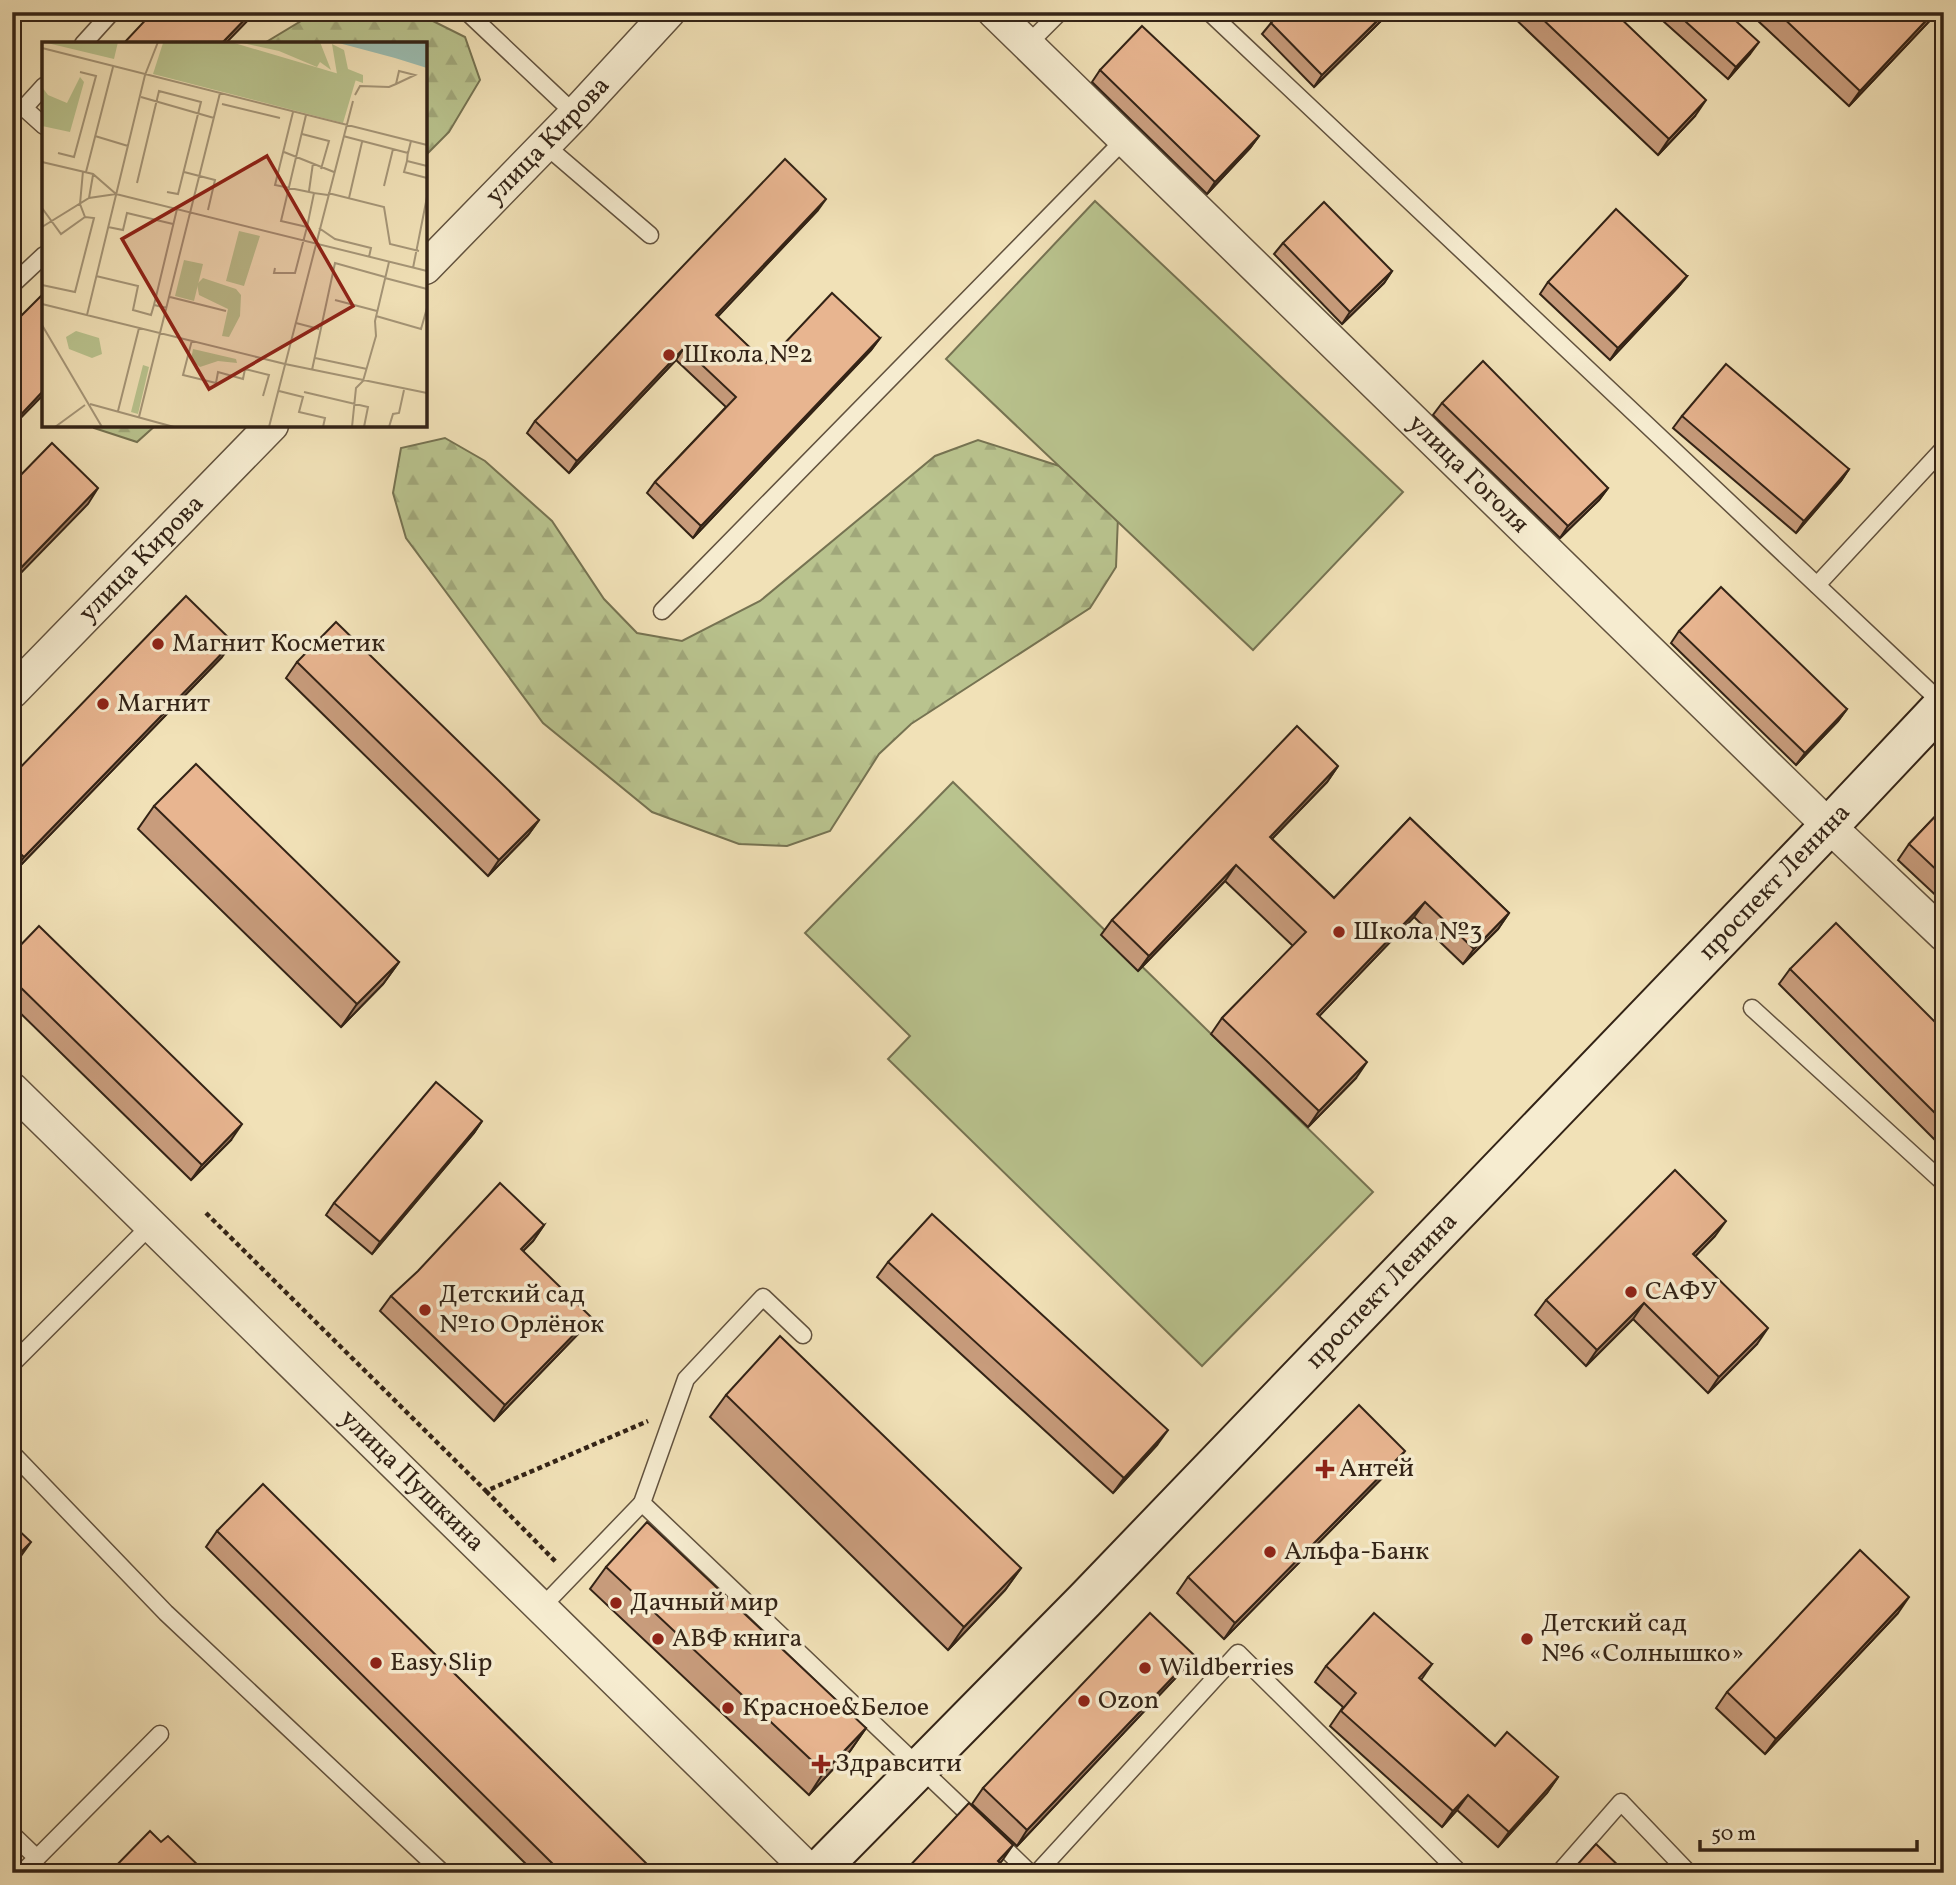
<svg xmlns="http://www.w3.org/2000/svg" width="1956" height="1885" font-family="Vollkorn,serif">
	<style>
		.forest { fill: url(#forest-firs); stroke: #767352; stroke-width: 2 }
		.pitch { fill: #b9c38e; stroke: #767352; stroke-width: 2 }
		.lines { fill: none; stroke-linecap: round; stroke-linejoin: round }
		.lane-casing { stroke: #62523e; stroke-width: 19 }
		.street-casing { stroke: #62523e; stroke-width: 35 }
		.secondary-casing { stroke: #332316; stroke-width: 42 }
		.path { stroke: #332316; stroke-width: 4.5; stroke-dasharray: 5 3.5; stroke-linecap: butt }
		.lane { stroke: #f6ecd0; stroke-width: 16 }
		.street { stroke: #f6ecd0; stroke-width: 32 }
		.secondary { stroke: #f6ecd0; stroke-width: 38 }
		.wall { fill: #c89c7c; stroke: #332316; stroke-width: 2 }
		.shaded-wall { fill: #a27f65; stroke: #332316; stroke-width: 2 }
		.building { fill: #e8b590; stroke: #332316; stroke-width: 2 }
		.poi-dot { fill: #8f2418; stroke: #f6ecd0; stroke-width: 2.5 }
		.labels { text-anchor: middle; dominant-baseline: central; stroke-width: 7; stroke-linejoin: round; paint-order: stroke }
		.street-label { font-size: 26px; fill: #332316; stroke: #f6ecd0 }
		.poi-label { font-size: 26px; fill: #332316; stroke: #f6ecd0; text-anchor: start }
		.inset-road { fill: none; stroke: #a59577; stroke-width: 2 }
		.view { fill: #8f2418; fill-opacity: 0.15; stroke: #8f2418; stroke-width: 3.5 }
		.inset-edge { fill: none; stroke: #332316; stroke-width: 3.5 }
	</style>
	<defs>
		<pattern id="forest-firs" width="22" height="20" patternUnits="userSpaceOnUse" patternTransform="scale(1.75)"><rect width="22" height="20" fill="#b9c38e"/><path d="M5 1l3.5 6h-7zM16 11l3.5 6h-7z" fill="#a0a77a"/></pattern>
	</defs>
	<rect width="100%" height="100%" fill="#f1e1b7"/>
	<filter id="stains"><feTurbulence type="fractalNoise" baseFrequency=".00286" numOctaves="4"/><feColorMatrix values="0 0 0 0 .2 0 0 0 0 .09 0 0 0 0 .02 0 0 0 .5 -.17"/></filter>
	<radialGradient id="worn" r=".72"><stop offset=".6" stop-color="#630" stop-opacity="0"/><stop offset="1" stop-color="#630" stop-opacity=".3"/></radialGradient>
	<g class="forest">
		<polygon points="316,12 415,12 465,37 480,80 449,132 425,156 425,44 263,44"/>
		<polygon points="94,425 156,425 137,442 94,428"/>
		<polygon points="445,438 485,461 552,521 604,599 637,633 682,641 760,601 935,456 978,440 1097,478 1118,517 1116,567 1090,608 911,724 879,754 830,831 787,846 739,844 652,812 543,723 406,538 393,493 401,448"/>
	</g>
	<g class="pitch">
		<polygon points="1095,201 1403,492 1253,650 946,359"/>
		<polygon points="953,782 1373,1192 1202,1366 888,1059 910,1036 805,933"/>
	</g>
	<g class="lines">
		<g class="lane-casing">
			<g id="lane">
				<polyline points="467,12 575,114"/>
				<polyline points="1209,12 1943,704"/>
				<polyline points="83,44 112,12"/>
				<polyline points="1027,45 1060,12"/>
				<polyline points="44,86 24,108 44,126"/>
				<polyline points="545,145 650,235"/>
				<polyline points="12,285 44,255"/>
				<polyline points="1817,585 1944,448"/>
				<polyline points="662,611 1124,140"/>
				<polyline points="1752,1008 1944,1183"/>
				<polyline points="803,1335 763,1297 686,1379 642,1503 978,1823"/>
				<polyline points="12,1364 151,1225"/>
				<polyline points="12,1453 166,1613 443,1873"/>
				<polyline points="541,1608 642,1503"/>
				<polyline points="12,1834 37,1858"/>
				<polyline points="994,1838 1030,1873"/>
				<polyline points="22,1873 160,1734"/>
				<polyline points="1037,1873 1238,1653 1460,1873"/>
				<polyline points="1559,1873 1621,1802 1689,1873"/>
			</g>
		</g>
		<g class="street-casing">
			<g id="street">
				<path id="s1" d="M994 12 1829 826 1944 935"/>
				<path id="s2" d="M425 268 575 114 669 12"/>
				<path id="s3" d="M12 692 272 425"/>
				<path id="s4" d="M12 1089 812 1873"/>
			</g>
		</g>
		<g class="secondary-casing">
			<g id="secondary">
				<path id="s5" d="M816 1873 1085 1600 1829 826 1944 704"/>
			</g>
		</g>
		<g class="path">
			<polyline points="206,1213 486,1491 648,1421"/>
			<polyline points="486,1491 557,1563"/>
		</g>
		<use href="#lane" class="lane"/>
		<use href="#street" class="street"/>
		<use href="#secondary" class="secondary"/>
	</g>
	<g class="wall">
		<polygon points="1390,12 1314,87 1262,34 1271,23"/>
		<polygon points="1508,12 1614,12 1695,116 1658,155"/>
		<polygon points="1653,12 1726,12 1750,54 1728,79"/>
		<polygon points="1761,12 1938,12 1849,106 1756,19"/>
		<polygon points="1100,70 1259,136 1250,148 1207,194 1092,82"/>
		<polygon points="818,210 717,317 766,363 880,338 871,350 693,538 647,493 655,482 726,407 676,360 569,473 527,433 535,421"/>
		<polygon points="1283,243 1392,271 1384,283 1342,324 1274,254"/>
		<polygon points="1687,276 1678,287 1610,360 1540,294 1548,282"/>
		<polygon points="1442,403 1608,488 1599,500 1560,538 1433,415"/>
		<polygon points="1682,416 1849,469 1841,481 1796,533 1673,428"/>
		<polygon points="1679,631 1847,709 1838,721 1796,765 1671,643"/>
		<polygon points="222,657 13,873 12,873 12,776"/>
		<polygon points="297,662 539,820 528,835 488,876 286,678"/>
		<polygon points="1338,766 1327,782 1272,839 1334,898 1410,818 1509,913 1498,929 1463,964 1414,917 1319,1016 1356,1078 1308,1127 1211,1034 1222,1018 1293,946 1225,881 1138,971 1101,935 1112,920"/>
		<polygon points="154,806 399,962 383,984 341,1027 138,829"/>
		<polygon points="1944,807 1944,903 1898,860 1909,844"/>
		<polygon points="12,954 231,1140 191,1180 12,1005"/>
		<polygon points="1790,969 1944,1031 1944,1149 1779,984"/>
		<polygon points="482,1121 474,1133 372,1254 326,1215 334,1203"/>
		<polygon points="544,1225 533,1241 523,1251 580,1332 494,1421 380,1311 391,1296"/>
		<polygon points="1715,1236 1695,1256 1757,1344 1708,1393 1633,1319 1586,1366 1535,1315 1546,1300"/>
		<polygon points="888,1262 1157,1445 1113,1493 877,1277"/>
		<polygon points="726,1395 1021,1568 1005,1590 948,1650 710,1417"/>
		<polygon points="1394,1466 1224,1639 1177,1593 1188,1577"/>
		<polygon points="217,1531 656,1873 535,1873 206,1547"/>
		<polygon points="606,1567 866,1728 850,1751 809,1795 590,1589"/>
		<polygon points="1898,1613 1765,1754 1716,1708 1727,1692"/>
		<polygon points="1194,1655 1183,1670 1017,1846 972,1804 983,1788"/>
		<polygon points="1432,1664 1421,1680 1495,1746 1558,1777 1547,1793 1498,1847 1457,1810 1442,1827 1330,1726 1343,1707 1315,1682 1326,1666"/>
	</g>
	<g class="shaded-wall">
		<polygon points="252,12 256,12 225,44 221,44"/>
		<polygon points="1386,12 1390,12 1314,87 1322,75"/>
		<polygon points="1934,12 1938,12 1849,106 1860,91"/>
		<polygon points="1759,42 1750,54 1728,79 1736,67"/>
		<polygon points="1706,100 1695,116 1658,155 1669,139"/>
		<polygon points="1259,136 1250,148 1207,194 1215,182"/>
		<polygon points="826,199 818,210 708,327 716,315"/>
		<polygon points="1392,271 1384,283 1342,324 1350,312"/>
		<polygon points="1687,276 1678,287 1610,360 1618,348"/>
		<polygon points="880,338 871,350 693,538 701,526"/>
		<polygon points="684,348 676,360 569,473 577,461"/>
		<polygon points="44,390 44,394 12,427 13,423"/>
		<polygon points="1849,469 1841,481 1796,533 1804,521"/>
		<polygon points="98,488 88,504 12,582 12,577"/>
		<polygon points="1608,488 1599,500 1560,538 1568,526"/>
		<polygon points="233,642 222,657 13,873 24,857"/>
		<polygon points="1847,709 1838,721 1796,765 1805,753"/>
		<polygon points="1338,766 1327,782 1259,852 1270,837"/>
		<polygon points="539,820 528,835 488,876 499,860"/>
		<polygon points="1236,865 1225,881 1138,971 1149,956"/>
		<polygon points="1425,902 1414,917 1306,1030 1317,1014"/>
		<polygon points="1509,913 1498,929 1463,964 1474,949"/>
		<polygon points="399,962 383,984 341,1027 357,1004"/>
		<polygon points="1367,1062 1356,1078 1308,1127 1319,1111"/>
		<polygon points="482,1121 474,1133 372,1254 380,1242"/>
		<polygon points="242,1124 231,1140 191,1180 202,1165"/>
		<polygon points="1726,1221 1715,1236 1682,1270 1693,1254"/>
		<polygon points="544,1225 533,1241 510,1264 521,1249"/>
		<polygon points="1644,1303 1633,1319 1586,1366 1597,1350"/>
		<polygon points="591,1317 580,1332 494,1421 505,1405"/>
		<polygon points="1768,1328 1757,1344 1708,1393 1719,1377"/>
		<polygon points="1168,1430 1157,1445 1113,1493 1124,1478"/>
		<polygon points="1405,1451 1394,1466 1224,1639 1235,1623"/>
		<polygon points="31,1542 18,1560 12,1566 12,1561"/>
		<polygon points="1021,1568 1005,1590 948,1650 964,1627"/>
		<polygon points="1909,1597 1898,1613 1765,1754 1776,1739"/>
		<polygon points="1194,1655 1183,1670 1017,1846 1027,1830"/>
		<polygon points="866,1728 850,1751 809,1795 824,1772"/>
		<polygon points="1558,1777 1547,1793 1498,1847 1509,1832"/>
		<polygon points="1468,1795 1457,1810 1442,1827 1453,1811"/>
		<polygon points="1013,1845 1002,1861 991,1873 998,1861"/>
	</g>
	<g class="building">
		<polygon points="153,12 252,12 221,44 123,44"/>
		<polygon points="1281,12 1386,12 1322,75 1271,23"/>
		<polygon points="1535,12 1614,12 1706,100 1669,139"/>
		<polygon points="1675,12 1726,12 1759,42 1736,67"/>
		<polygon points="1777,12 1934,12 1860,91"/>
		<polygon points="1142,26 1259,136 1215,182 1100,70"/>
		<polygon points="785,159 826,199 716,315 766,363 832,293 880,338 701,526 655,482 736,397 684,348 577,461 535,421"/>
		<polygon points="1324,202 1392,271 1350,312 1283,243"/>
		<polygon points="1616,209 1687,276 1618,348 1548,282"/>
		<polygon points="44,293 44,390 13,423 12,325"/>
		<polygon points="1483,361 1608,488 1568,526 1442,403"/>
		<polygon points="1726,364 1849,469 1804,521 1682,416"/>
		<polygon points="52,443 98,488 12,577 12,484"/>
		<polygon points="1721,587 1847,709 1805,753 1679,631"/>
		<polygon points="186,596 233,642 24,857 12,846 12,776"/>
		<polygon points="336,622 539,820 499,860 297,662"/>
		<polygon points="1297,726 1338,766 1270,837 1334,898 1410,818 1509,913 1474,949 1425,902 1317,1014 1367,1062 1319,1111 1222,1018 1306,932 1236,865 1149,956 1112,920"/>
		<polygon points="196,764 399,962 357,1004 154,806"/>
		<polygon points="1944,807 1944,877 1909,844"/>
		<polygon points="1836,923 1944,1031 1944,1122 1790,969"/>
		<polygon points="39,926 242,1124 202,1165 12,979 12,954"/>
		<polygon points="436,1082 482,1121 380,1242 334,1203"/>
		<polygon points="1675,1170 1726,1221 1693,1254 1768,1328 1719,1377 1644,1303 1597,1350 1546,1300"/>
		<polygon points="500,1183 544,1225 521,1249 591,1317 505,1405 391,1296 418,1271"/>
		<polygon points="932,1214 1168,1430 1124,1478 888,1262"/>
		<polygon points="780,1336 1021,1568 964,1627 726,1395"/>
		<polygon points="1359,1405 1405,1451 1235,1623 1188,1577"/>
		<polygon points="263,1484 656,1873 562,1873 217,1531"/>
		<polygon points="647,1522 866,1728 824,1772 606,1567"/>
		<polygon points="12,1524 31,1542 12,1561"/>
		<polygon points="1860,1550 1909,1597 1776,1739 1727,1692"/>
		<polygon points="1150,1613 1194,1655 1027,1830 983,1788"/>
		<polygon points="1374,1613 1432,1664 1419,1678 1495,1746 1507,1732 1558,1777 1509,1832 1468,1795 1453,1811 1341,1711 1356,1693 1326,1666"/>
		<polygon points="969,1803 1013,1845 998,1861 1010,1873 903,1873"/>
		<polygon points="150,1831 161,1842 168,1836 201,1868 197,1873 109,1873"/>
		<polygon points="1596,1844 1626,1873 1566,1873 1571,1868 1578,1864"/>
	</g>
	<g class="poi-dot">
		<circle cx="669" cy="355" r="7"/>
		<circle cx="158" cy="644" r="7"/>
		<circle cx="103" cy="704" r="7"/>
		<circle cx="1339" cy="932" r="7"/>
		<circle cx="1631" cy="1292" r="7"/>
		<circle cx="425" cy="1310" r="7"/>
		<path d="M1321.5 1458.5h7v7h7v7h-7v7h-7v-7h-7v-7h7z"/>
		<circle cx="1270" cy="1552" r="7"/>
		<circle cx="616" cy="1603" r="7"/>
		<circle cx="658" cy="1639" r="7"/>
		<circle cx="1527" cy="1639" r="7"/>
		<circle cx="376" cy="1663" r="7"/>
		<circle cx="1145" cy="1668" r="7"/>
		<circle cx="1084" cy="1701" r="7"/>
		<circle cx="728" cy="1708" r="7"/>
		<path d="M817.5 1753.5h7v7h7v7h-7v7h-7v-7h-7v-7h7z"/>
	</g>
	<g class="labels">
		<g class="street-label">
			<text stroke="none"><textPath href="#s2" startOffset="177">улица Кирова</textPath></text>
			<text stroke="none"><textPath href="#s1" startOffset="662">улица Гоголя</textPath></text>
			<text stroke="none"><textPath href="#s3" startOffset="186">улица Кирова</textPath></text>
			<text stroke="none"><textPath href="#s5" startOffset="1379">проспект Ленина</textPath></text>
			<text stroke="none"><textPath href="#s5" startOffset="812">проспект Ленина</textPath></text>
			<text stroke="none"><textPath href="#s4" startOffset="560">улица Пушкина</textPath></text>
		</g>
		<g class="poi-label">
			<text x="683" y="355">Школа №2</text>
			<text x="172" y="644">Магнит Косметик</text>
			<text x="117" y="704">Магнит</text>
			<text x="1353" y="932">Школа №3</text>
			<text x="1645" y="1292">САФУ</text>
			<text x="439" y="1295">Детский сад<tspan x="439" dy="30">№10 Орлёнок</tspan></text>
			<text x="1339" y="1469">Антей</text>
			<text x="1284" y="1552">Альфа-Банк</text>
			<text x="630" y="1603">Дачный мир</text>
			<text x="1541" y="1624">Детский сад<tspan x="1541" dy="30">№6 «Солнышко»</tspan></text>
			<text x="672" y="1639">АВФ книга</text>
			<text x="390" y="1663">Easy Slip</text>
			<text x="1159" y="1668">Wildberries</text>
			<text x="1098" y="1701">Ozon</text>
			<text x="742" y="1708">Красное&amp;Белое</text>
			<text x="835" y="1764">Здравсити</text>
		</g>
	</g>
	<g transform="translate(42 42)">
		<rect width="385" height="385" fill="#f1e1b7"/>
		<path d="M189 0 314 37 301 81 111 32 121 1Z" fill="#b9c38e"/>
		<path d="M196 0H278L289 28 278 20 275 25 237 9ZM290 2 302 8 306 27 321 33V41L295 32ZM206 17 270 35 278 49 303 65 293 72 194 48 187 39V31ZM38 35 42 40 28 90 0 84V45L6 53 25 61ZM161 236 194 247 199 253 198 274 187 295 180 294 186 267 157 253 155 242ZM34 289 57 296 60 312 50 316 27 307 24 295ZM151 307 194 317 195 321 176 319 158 325 149 318ZM101 323 107 325 96 372 89 370Z" fill="#b9c38e"/>
		<path d="M1 0H76L72 17ZM197 189 218 194 202 244 184 239ZM142 218 161 222 152 259 133 254Z" fill="#b9c38e"/>
		<path d="M293 0H385V26L353 16Z" fill="#9bbdb1"/>
		<path class="inset-road" d="M0 6 385 103M313 53 318 44 347 45 354 42 373 33 357 29 354 42M99 55 172 76M180 62 238 76M251 70 233 143 272 151M264 73 239 179 265 185 272 151 286 153M260 92 287 99 279 127M53 94 86 104M301 94 366 111 369 99M366 109 365 119 385 124M242 110 292 130M16 111 32 115 54 34 38 30M365 119 362 130 385 136M0 120 51 132 74 152M41 129 38 162 43 175M44 130 71 25M142 130 173 138 166 168M95 141 117 49 159 60 136 152 125 150M342 144 351 107M267 149 271 121M286 151 342 165 348 202 377 209M47 156 51 133M307 156 320 100M0 166 19 192 43 175 52 176 33 250 0 243M0 185 47 156 74 152 385 229M66 185 81 188 85 171 131 182M277 186 293 197 329 206 327 215M233 226 232 231H253L265 185M371 226 385 155M54 234 96 244 91 268 109 273 112 263 125 266M343 236 385 247M128 255 184 269M293 258 335 269M0 262 243 322 385 351M112 263 135 167M45 273 103 33 116 0M334 274 379 287 385 266M254 281 277 287M0 283 60 385M150 298 141 333 174 341 176 330 201 337 203 327 227 333 221 354M273 316 325 327M270 328 293 221 343 235M237 349 261 355 257 370 283 376 281 385M262 350 326 365 322 385M48 362 132 385M76 369 97 286M97 375 178 51M13 385 43 363M227 385 311 59M310 385 314 346 321 339 334 294 333 279 347 220M347 385 351 372 357 371 362 348"/>
		<path class="view" d="M225 114 311 264 167 347 80 197Z"/>
		<rect width="385" height="385" class="inset-edge"/>
	</g>
	<rect width="1956" height="1885" fill="none" stroke="#f1e1b7" stroke-width="42"/>
	<rect x="14" y="14" width="1928" height="1857" fill="none" stroke="#332316" stroke-width="3.5"/>
	<rect x="21" y="21" width="1914" height="1843" fill="none" stroke="#332316" stroke-width="2"/>
	<path d="M1700 1840v10h217v-10" fill="none" stroke="#332316" stroke-width="3.5"/>
	<text x="1711" y="1840" font-size="21" fill="#332316" stroke="#f6ecd0" stroke-width="5" paint-order="stroke">50 m</text>
	<rect width="100%" height="100%" filter="url(#stains)"/>
	<rect width="100%" height="100%" fill="url(#worn)"/>
</svg>
